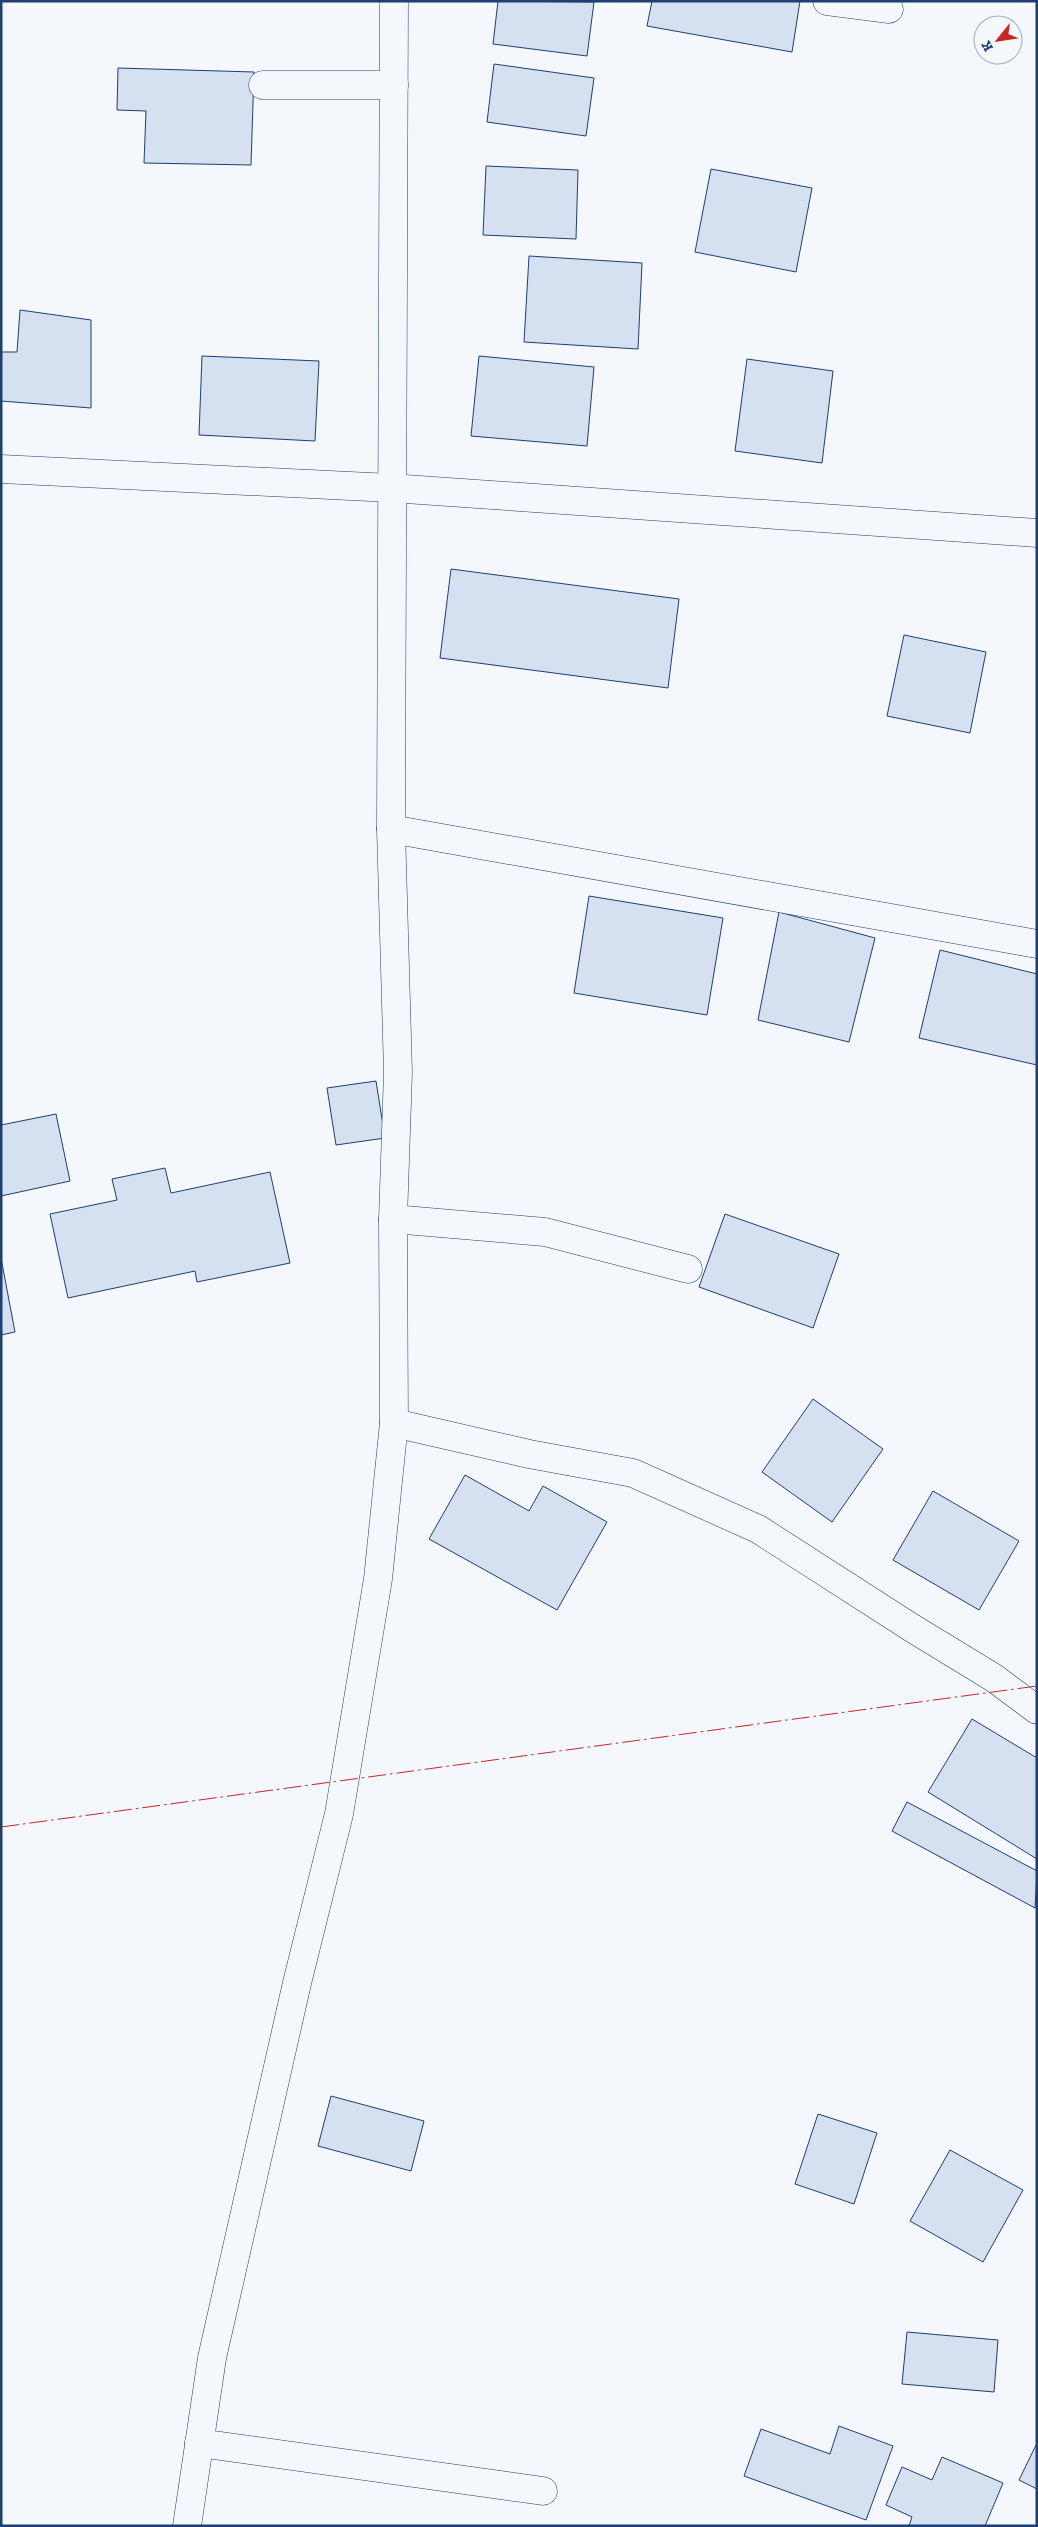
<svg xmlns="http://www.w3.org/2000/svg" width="1038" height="2527" font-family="'Zilla Slab',serif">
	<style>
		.building { fill: #d5e0f0; stroke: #1d3f73 }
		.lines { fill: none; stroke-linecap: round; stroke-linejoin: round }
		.minor-casing { stroke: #1d3f73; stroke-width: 29 }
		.minor { stroke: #f4f7fb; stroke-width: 28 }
		.power { stroke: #c62828; stroke-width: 1; stroke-dasharray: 18 4 2.5 4; stroke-linecap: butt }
	</style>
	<rect width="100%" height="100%" fill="#f4f7fb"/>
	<g class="building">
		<polygon points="498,1 594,2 587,56 493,44"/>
		<polygon points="652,1 800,1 792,52 647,26"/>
		<polygon points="494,64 594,78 586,136 487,122"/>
		<polygon points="118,68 254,72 251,165 144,163 146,111 117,110"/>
		<polygon points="486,166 578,170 576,239 483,235"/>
		<polygon points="711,169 812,188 796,272 695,252"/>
		<polygon points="529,256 642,263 638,349 524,342"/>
		<polygon points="20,310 91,320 91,408 1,401 1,352 17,352"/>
		<polygon points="202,356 319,361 315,441 199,435"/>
		<polygon points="479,356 594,367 587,446 471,436"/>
		<polygon points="747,359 833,371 822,463 735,451"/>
		<polygon points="451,569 679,599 668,688 440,658"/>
		<polygon points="904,635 986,652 970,733 887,716"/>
		<polygon points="589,896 723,918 707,1015 574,993"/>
		<polygon points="779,912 875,938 849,1042 758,1020"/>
		<polygon points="940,950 1037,974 1037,1065 919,1038"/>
		<polygon points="376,1081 385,1138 336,1145 327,1088"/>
		<polygon points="56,1114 70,1181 1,1196 1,1125"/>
		<polygon points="165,1168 171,1193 270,1172 290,1263 197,1282 195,1271 68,1298 50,1214 117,1200 112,1179"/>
		<polygon points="725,1214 839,1254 813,1328 699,1287"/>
		<polygon points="1,1258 15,1332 1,1335"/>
		<polygon points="813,1399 883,1449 832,1522 762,1472"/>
		<polygon points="465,1475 529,1511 543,1486 607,1522 557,1610 429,1539"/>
		<polygon points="933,1491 1019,1541 979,1610 893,1560"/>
		<polygon points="972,1719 1037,1758 1037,1859 928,1792"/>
		<polygon points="907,1802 1037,1871 1035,1908 892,1831"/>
		<polygon points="331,2096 424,2121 411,2171 318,2146"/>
		<polygon points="818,2114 877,2133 854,2204 795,2184"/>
		<polygon points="950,2150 1023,2190 983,2262 910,2221"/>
		<polygon points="907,2332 998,2340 994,2392 902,2384"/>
		<polygon points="839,2426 893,2446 866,2520 744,2476 761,2429 830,2454"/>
		<polygon points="1036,2445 1037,2446 1037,2489 1019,2480"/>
		<polygon points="942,2457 1003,2483 985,2526 909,2526 912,2517 886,2505 902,2467 932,2480"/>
	</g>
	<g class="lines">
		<g class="minor-casing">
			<g id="minor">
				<polyline points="827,1 889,9"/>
				<polyline points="263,85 394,85"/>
				<polyline points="1,469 391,488 1037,533"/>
				<polyline points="391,829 1037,944"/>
				<polyline points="393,1219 545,1232 688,1269"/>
				<polyline points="394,1423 529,1454 633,1473 758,1529 912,1628 994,1678 1037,1710"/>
				<polyline points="199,2443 543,2491"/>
				<polyline points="187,2526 212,2358 297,1983 339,1814 378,1579 394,1423 393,1219 398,1072 391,829 394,1"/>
			</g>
		</g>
		<use href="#minor" class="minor"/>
		<polyline class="power" points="1,1827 1037,1686"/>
	</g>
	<rect width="1038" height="2527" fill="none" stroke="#1d3f73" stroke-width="5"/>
	<g transform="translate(998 40) rotate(240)"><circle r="24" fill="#f4f7fb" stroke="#9eadc5"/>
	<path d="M0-4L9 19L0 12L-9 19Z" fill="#c62828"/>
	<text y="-8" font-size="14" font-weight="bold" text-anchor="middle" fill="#1d3f73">K</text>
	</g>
</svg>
